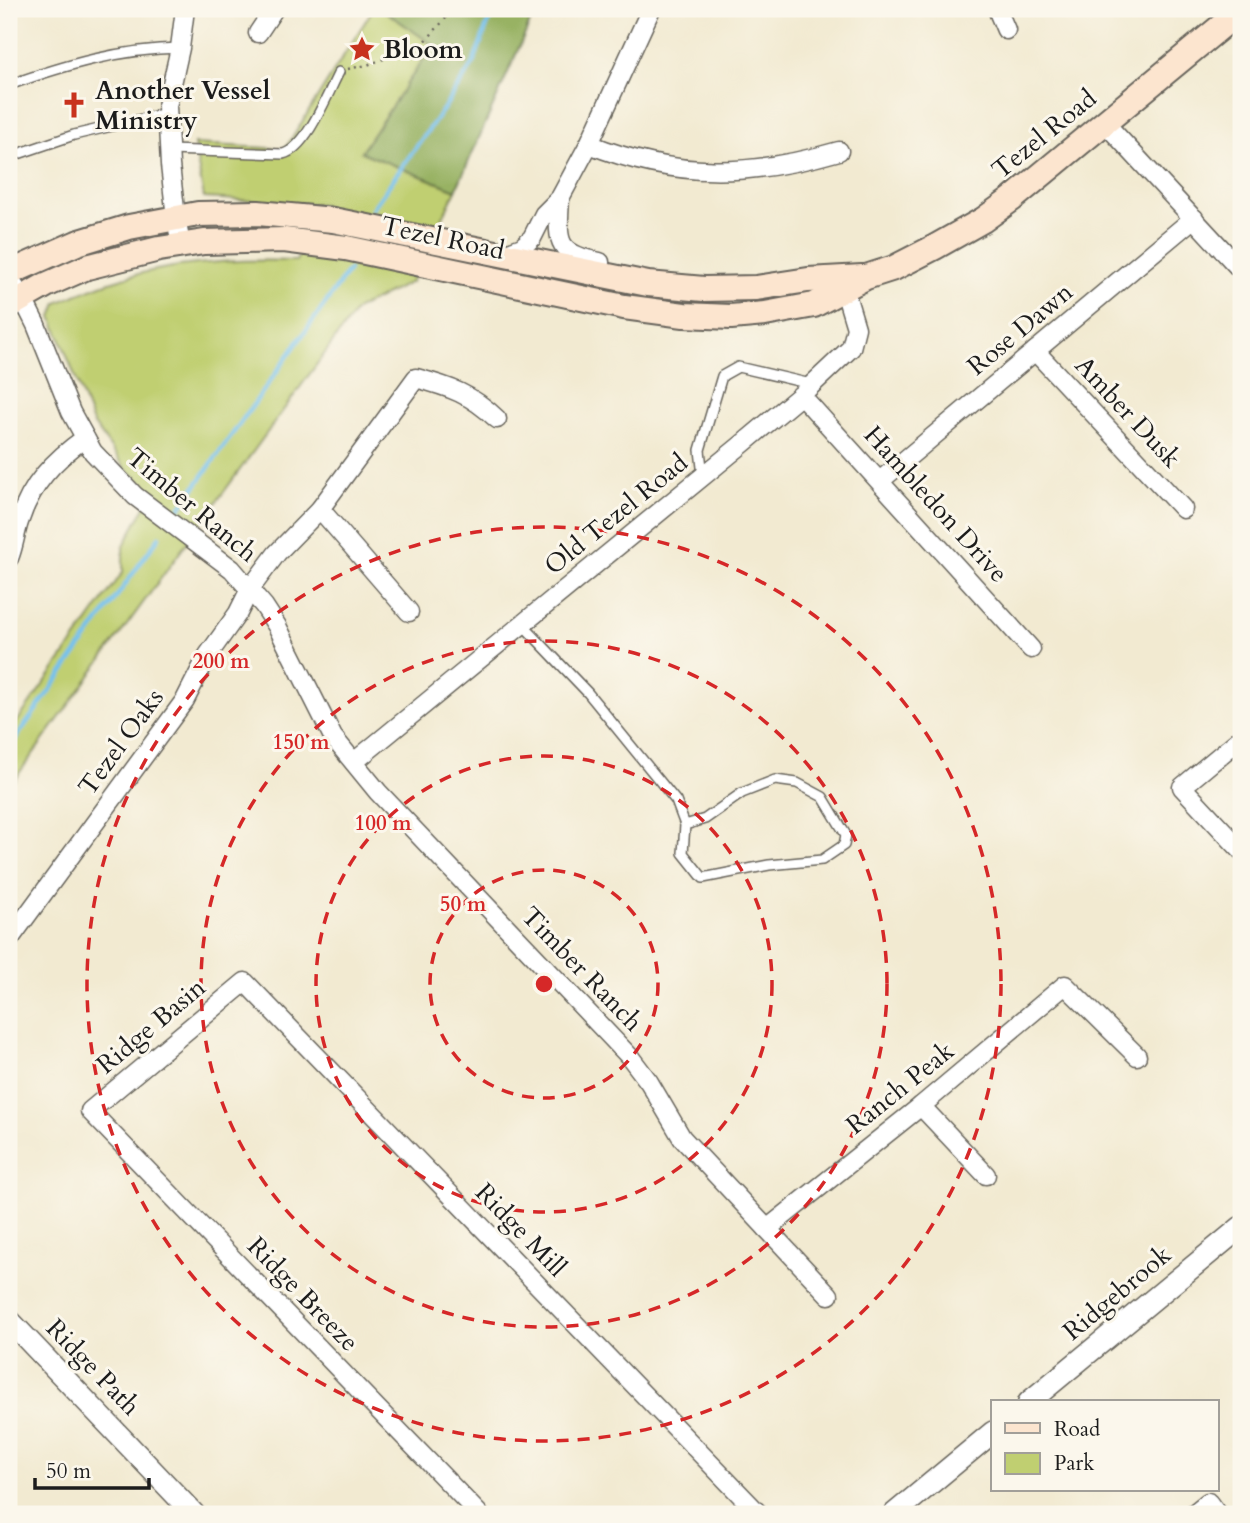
<svg xmlns="http://www.w3.org/2000/svg" width="1250" height="1523" font-family="Cardo,serif">
	<style>
		.green { fill: #c0cf71; stroke: #6e7646; stroke-width: 2 }
		.forest { fill: #98b263; stroke: #5a6740; stroke-width: 2 }
		.lines { fill: none; stroke-linecap: round; stroke-linejoin: round }
		.stream { stroke: #74c1ee; stroke-width: 4.5 }
		.service-casing { stroke: #67645b; stroke-width: 12 }
		.minor-casing { stroke: #67645b; stroke-width: 21 }
		.tertiary-casing { stroke: #67645b; stroke-width: 24 }
		.secondary-casing { stroke: #67645b; stroke-width: 28 }
		.path { stroke: #67645b; stroke-width: 2.5; stroke-dasharray: 2 5; stroke-linecap: butt }
		.service { stroke: #fff; stroke-width: 9 }
		.minor { stroke: #fff; stroke-width: 18 }
		.tertiary { stroke: #fff; stroke-width: 21 }
		.secondary { stroke: #fce5cf; stroke-width: 24 }
		.ring { fill: none; stroke: #d62828; stroke-width: 3.5; stroke-dasharray: 12 9 }
		.labels { text-anchor: middle; dominant-baseline: central; stroke-width: 6; stroke-linejoin: round; paint-order: stroke }
		.poi-label { font-size: 26px; font-weight: bold; fill: #1c1c1c; stroke: #fbf7ec; text-anchor: start }
		.street-label { font-size: 26px; fill: #1c1c1c; stroke: #fbf7ec }
		.centre { fill: #d62828; stroke: #fbf7ec; stroke-width: 3.5 }
		.ring-label { font-size: 21px; text-anchor: middle; font-weight: bold; fill: #d62828; stroke: #fbf7ec; stroke-width: 6; stroke-linejoin: round; paint-order: stroke }
	</style>
	<rect width="100%" height="100%" fill="#fbf7ec"/>
	<filter id="ink" filterUnits="userSpaceOnUse"><feTurbulence type="fractalNoise" baseFrequency=".0143" numOctaves="2"/><feDisplacementMap in="SourceGraphic" scale="14" xChannelSelector="R" yChannelSelector="G"/><feConvolveMatrix kernelMatrix="1 2 1 2 8 2 1 2 1" color-interpolation-filters="sRGB"/></filter>
	<filter id="wash" filterUnits="userSpaceOnUse"><feTurbulence type="fractalNoise" baseFrequency=".00686" numOctaves="4" result="noise"/><feDisplacementMap in="SourceGraphic" scale="28" xChannelSelector="R" yChannelSelector="G"/><feGaussianBlur stdDeviation="1.57" result="paint"/><feColorMatrix in="noise" values="0 0 0 0 0 0 0 0 0 0 0 0 0 0 0 0 0 1.4 0 .05"/><feComposite in="paint" operator="in"/></filter>
	<g filter="url(#wash)">
		<rect width="100%" height="100%" fill="#f2ead1"/>
		<path class="green" d="M373 9H382L433 45 361 152 456 190 411 282 357 309 9 787V733L123 572V547L153 492 126 469 93 423 52 317 57 303C76 295 94 287 113 281 171 262 236 259 296 261L325 205 204 198 194 144 285 149Z"/>
		<polygon class="forest" points="382,9 536,9 456,190 361,152 433,45"/>
		<g class="lines">
			<g class="stream">
				<polyline points="372,209 442,111 473,64 493,9"/>
				<polyline points="180,508 349,270"/>
				<polyline points="9,748 159,537"/>
			</g>
		</g>
	</g>
	<g filter="url(#ink)">
		<g class="lines">
			<g class="service-casing">
				<g id="service">
					<path d="M9 85C65 65 120 49 180 48"/>
					<polyline points="9,134 15,155"/>
					<path d="M169 150 283 154C307 148 328 93 339 72"/>
					<polyline points="9,157 74,135 167,113"/>
					<polyline points="703,476 700,450 722,376 738,367 811,384"/>
					<polyline points="522,624 588,693 676,801 685,825 683,853 703,878 769,865 822,860 844,845 846,835 823,797 797,783 775,780 742,793 705,819 685,825"/>
				</g>
			</g>
			<g class="minor-casing">
				<g id="minor">
					<polyline points="997,9 1006,30"/>
					<polyline points="258,33 274,9"/>
					<polyline points="1105,123 1241,270"/>
					<path d="M589 144C676 179 749 177 839 151"/>
					<path d="M560 198C558 240 553 253 600 262"/>
					<polyline points="181,245 176,218 170,165 167,106 180,48 185,9"/>
					<polyline points="503,254 522,247 532,238 544,214 560,198 589,144 651,9"/>
					<polyline points="9,279 22,297 36,325 71,412 93,452 135,496 232,569 264,606 277,626 333,737 378,792 630,1057 649,1082 682,1138 829,1295"/>
					<polyline points="1035,351 1183,509"/>
					<polyline points="801,395 1031,649"/>
					<polyline points="881,480 1194,218"/>
					<polyline points="320,509 409,612"/>
					<path d="M9 558C14 546 15 534 19 522 31 484 54 460 85 438"/>
					<polyline points="1241,738 1182,787 1241,850"/>
					<polyline points="354,762 740,446 801,395 851,348 856,328 841,278"/>
					<path d="M9 940 185 700 208 655 238 613 250 589 277 553 320 509 416 378C450 387 471 394 497 419"/>
					<polyline points="921,1106 986,1175"/>
					<polyline points="767,1229 921,1106 1065,985 1137,1056"/>
					<polyline points="479,1514 90,1111 245,982 759,1514"/>
					<polyline points="1193,1514 1208,1502 1217,1514"/>
				</g>
			</g>
			<g class="tertiary-casing">
				<g id="tertiary">
					<polyline points="9,1320 194,1514"/>
					<polyline points="1029,1402 1241,1227"/>
					<polyline points="894,1514 993,1432"/>
				</g>
			</g>
			<g class="secondary-casing">
				<g id="secondary">
					<polyline points="9,273 77,243 129,227 198,214 258,213 333,220 648,284 704,289 756,288 808,280 862,277"/>
					<polyline points="9,306 46,285 87,267 159,249 204,242 284,240 346,248 624,307 684,315 731,317 765,314 814,305 866,277 894,268 935,247 983,220 1012,199 1241,10"/>
				</g>
			</g>
			<polyline class="path" points="348,69 367,65 422,45 454,9"/>
			<use href="#service" class="service"/>
			<use href="#minor" class="minor"/>
			<use href="#tertiary" class="tertiary"/>
			<use href="#secondary" class="secondary"/>
		</g>
	</g>
	<g class="ring">
		<circle cx="544" cy="984" r="114"/>
		<circle cx="544" cy="984" r="228"/>
		<circle cx="544" cy="984" r="343"/>
		<circle cx="544" cy="984" r="457"/>
	</g>
	<defs>
		<g id="sight-bare" transform="scale(2.1)"><path d="M0-6L1.8-2.2L6-1.7L2.9 1.2L3.7 5.4L0 3.3L-3.7 5.4L-2.9 1.2L-6-1.7L-1.8-2.2Z" fill="#c8321e" stroke="#fbf7ec" stroke-width="2.5" paint-order="stroke"/></g>
		<g id="church-bare" transform="scale(2.1)"><path d="M-1.2-6h2.4v3.5h3.3v2.4h-3.3V6h-2.4V-.1h-3.3v-2.4h3.3Z" fill="#c8321e" stroke="#fbf7ec" stroke-width="2.5" paint-order="stroke"/></g>
	</defs>
	<g fill-rule="evenodd">
		<use href="#sight-bare" x="362" y="49"/>
		<use href="#church-bare" x="74" y="105"/>
	</g>
	<g class="labels">
		<g class="poi-label">
			<text x="383" y="49">Bloom</text>
			<text x="95" y="90">Another Vessel<tspan x="95" dy="30">Ministry</tspan></text>
		</g>
		<g class="street-label">
			<text transform="translate(1044 134) rotate(-39)">Tezel Road</text>
			<text transform="translate(443 238) rotate(12)">Tezel Road</text>
			<text transform="translate(1020 329) rotate(-40)">Rose Dawn</text>
			<text transform="translate(1128 412) rotate(47)">Amber Dusk</text>
			<text transform="translate(936 504) rotate(48)">Hambledon Drive</text>
			<text transform="translate(192 505) rotate(40)">Timber Ranch</text>
			<text transform="translate(616 514) rotate(-39)">Old Tezel Road</text>
			<text transform="translate(121 742) rotate(-54)">Tezel Oaks</text>
			<text transform="translate(582 969) rotate(46)">Timber Ranch</text>
			<text transform="translate(151 1026) rotate(-40)">Ridge Basin</text>
			<text transform="translate(900 1088) rotate(-39)">Ranch Peak</text>
			<text transform="translate(521 1230) rotate(46)">Ridge Mill</text>
			<text transform="translate(1117 1293) rotate(-40)">Ridgebrook</text>
			<text transform="translate(303 1294) rotate(46)">Ridge Breeze</text>
			<text transform="translate(93 1367) rotate(46)">Ridge Path</text>
		</g>
	</g>
	<circle cx="544" cy="984" r="10" class="centre"/>
	<g class="ring-label">
		<text x="221" y="668">200 m</text>
		<text x="301" y="749">150 m</text>
		<text x="383" y="830">100 m</text>
		<text x="463" y="911">50 m</text>
	</g>
	<rect width="1250" height="1523" fill="none" stroke="#fbf7ec" stroke-width="35"/>
	<rect x="991" y="1400" width="228" height="91" fill="#fbf7ec" stroke="#a29f99" stroke-width="2"/>
	<rect x="1005" y="1423" width="35" height="10" fill="#fce5cf" stroke="#a29f99" stroke-width="2"/>
	<text x="1054" y="1436" font-size="21" fill="#1c1c1c">Road</text>
	<rect x="1005" y="1453" width="35" height="21" fill="#c0cf71" stroke="#a29f99" stroke-width="2"/>
	<text x="1054" y="1470" font-size="21" fill="#1c1c1c">Park</text>
	<path d="M35 1478v10h114v-10" fill="none" stroke="#1c1c1c" stroke-width="3.5"/>
	<text x="46" y="1478" font-size="21" fill="#1c1c1c" stroke="#fbf7ec" stroke-width="5" paint-order="stroke">50 m</text>
</svg>
